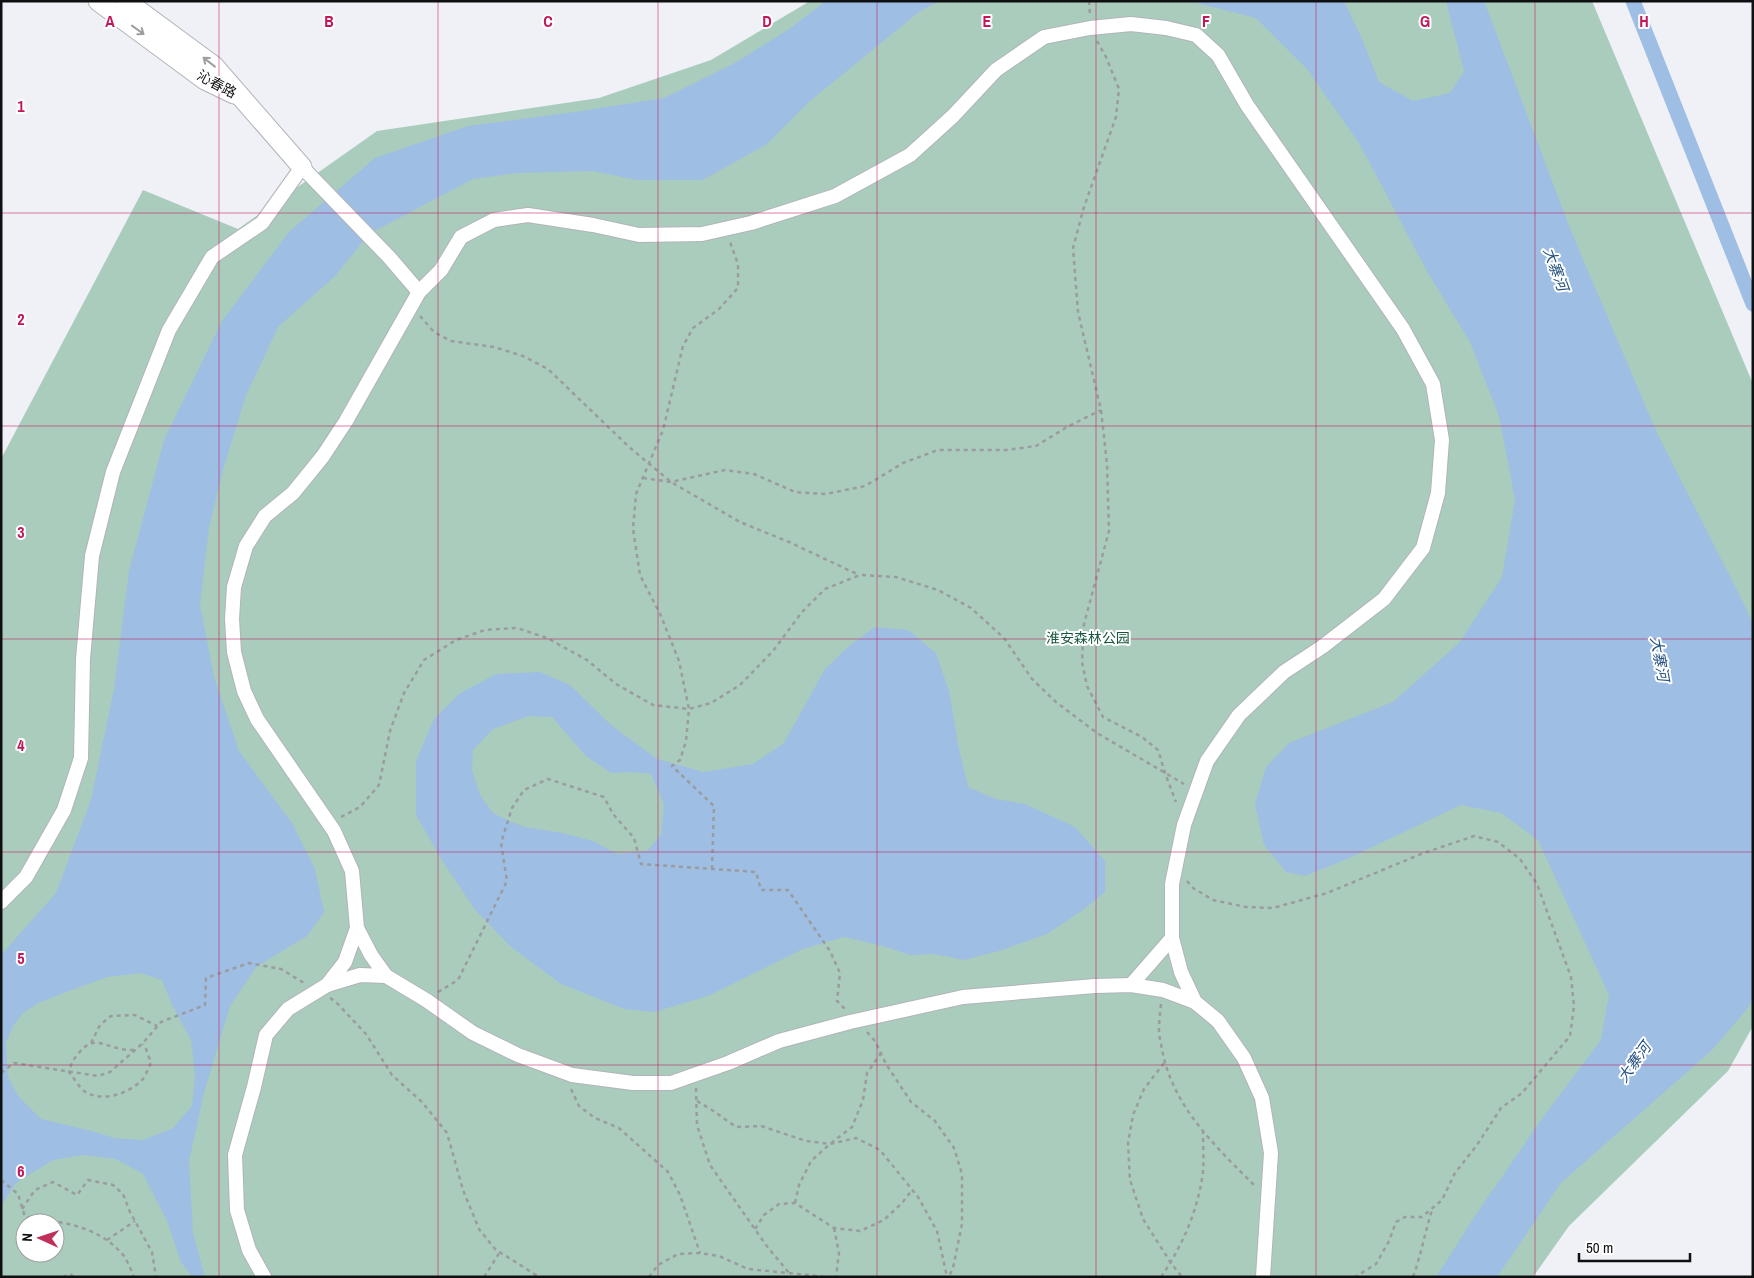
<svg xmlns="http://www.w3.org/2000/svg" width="1754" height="1278" font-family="'Archivo Narrow','Noto Sans SC',sans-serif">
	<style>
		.green { fill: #aaccbc; fill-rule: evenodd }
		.water { fill: #9ebee3; fill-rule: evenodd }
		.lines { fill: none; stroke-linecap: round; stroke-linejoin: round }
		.canal { stroke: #9ebee3; stroke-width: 15 }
		.street-casing { stroke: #b1b4ba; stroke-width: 16 }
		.secondary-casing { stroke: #b1b4ba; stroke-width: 21 }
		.path { stroke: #9a9ca0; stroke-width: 2.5; stroke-dasharray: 4 4; stroke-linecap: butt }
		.street { stroke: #fff; stroke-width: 14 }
		.secondary { stroke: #fff; stroke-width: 19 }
		.oneway { stroke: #9f9fa0 }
		.grid { fill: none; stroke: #c2185b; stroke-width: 1; stroke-opacity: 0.55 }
		.labels { text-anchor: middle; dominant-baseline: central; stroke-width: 4; stroke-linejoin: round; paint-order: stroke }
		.street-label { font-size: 14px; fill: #0f1012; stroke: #fff }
		.park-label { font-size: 14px; fill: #18573f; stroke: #fff }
		.water-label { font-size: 15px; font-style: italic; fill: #265181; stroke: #fff }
		.grid-label { font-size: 16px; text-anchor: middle; font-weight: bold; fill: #c2185b; stroke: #fff; stroke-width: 4; stroke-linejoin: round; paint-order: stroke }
	</style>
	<rect width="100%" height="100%" fill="#eff1f7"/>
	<path class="green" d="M810 1H1592L1753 384V1026L1728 1071 1569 1226 1533 1277H1V459L143 190 238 229 377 131 599 98 711 60ZM25 1223H55V1253H25Z"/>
	<g class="water">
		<path d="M826 1H939L919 12 810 101 767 144 703 180H637L593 171 518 173 473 179 369 234 335 276 278 327 245 398 223 470 209 528 200 604 214 677 239 751 292 823 315 869 324 912 307 936 256 967 230 1006 204 1093 189 1161 193 1233 205 1277H192L181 1262 168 1223 143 1174 116 1159 83 1155 53 1160 16 1183 1 1206V955L56 893 91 800 114 689 129 571 164 440 222 321 289 232 375 158 468 126 575 112 664 98 733 64 789 29ZM140 973 162 980 172 1005 191 1040 195 1076 192 1106 173 1128 143 1140 114 1138 92 1131 41 1119 18 1096 8 1077 6 1043 13 1026 23 1013 40 1002 107 977Z"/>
		<polygon points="1189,1 1344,1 1363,41 1379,82 1413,101 1450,93 1464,71 1446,1 1484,1 1571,231 1657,433 1746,608 1753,625 1753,998 1748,1008 1712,1050 1561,1183 1497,1277 1436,1277 1479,1210 1543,1117 1601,1040 1609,995 1538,840 1501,813 1461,805 1347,859 1305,876 1286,872 1264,845 1255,804 1266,767 1289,743 1393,702 1459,643 1502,577 1515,500 1499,416 1470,342 1428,273 1359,143 1307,69 1256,18"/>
		<path d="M875 627 908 630 936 653 949 691 958 744 968 787 996 799 1025 804 1075 827 1105 861V892L1083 910 1047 934 999 951 964 960 934 954 910 955 883 946 844 937 803 949 708 996 654 1012 624 1009 561 984 511 947 476 911 443 862 416 815V761L434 719 459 694 496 674 540 672 570 685 611 725 657 759 704 772 753 764 784 743 825 669 850 645ZM529 716 552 717 586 756 611 773 632 772 651 774 664 804 661 835 647 851 617 854 593 841 562 833 525 827 509 821 493 813 480 795 472 770 473 750 493 729Z"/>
	</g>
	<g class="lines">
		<polyline class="canal" points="1633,1 1753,304"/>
		<g class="street-casing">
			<g id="street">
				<polyline points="1,902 26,877 64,810 81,758 83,659 92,556 113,472 169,330 212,257 262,223 302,167 389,257 419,292"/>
				<polyline points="357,928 371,955 386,976 426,1000 473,1033 518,1055 572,1075 633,1083 671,1083 728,1063 779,1041 850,1022 963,997 1095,986 1131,985 1163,990 1195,1002"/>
				<polyline points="327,985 360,975 386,976"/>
				<polyline points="1131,985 1172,938"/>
				<polyline points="264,1277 249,1250 237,1210 235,1155 254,1087 266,1035 288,1009 327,985 345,962 357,928 352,871 334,831 257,719 244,691 234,652 232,619 234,587 246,546 265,516 293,493 323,456 346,421 419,292 441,270 461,237 494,220 528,215 593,225 639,235 702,234 751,223 835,196 910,155 953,116 996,70 1044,37 1090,28 1131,24 1166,28 1196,35 1218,55 1247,105 1403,329 1433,384 1442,440 1438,493 1423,548 1384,599 1322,647 1284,672 1239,715 1207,761 1184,825 1172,884 1172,938 1181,972 1195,1002 1218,1021 1244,1058 1262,1098 1271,1153 1263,1277"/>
			</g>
		</g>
		<g class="secondary-casing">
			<g id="secondary">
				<polyline points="98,1 205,80 234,94"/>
				<polyline points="126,1 214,66 302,167"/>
			</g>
		</g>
		<g class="path">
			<polyline points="1089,1 1090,15"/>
			<polyline points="1097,41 1106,57 1119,89 1116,117 1084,207 1073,248 1078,312 1101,410 1107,464 1109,531 1084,624 1082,662 1087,686 1103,717 1142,737 1158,750 1165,773 1176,802"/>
			<polyline points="420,316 434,332 451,341 494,347 523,356 548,369 629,447 671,482 740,522 789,542 859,575"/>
			<polyline points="643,478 671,482 725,470 754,474 795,492 826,494 865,486 903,463 938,450 1006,450 1036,446 1067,427 1101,410"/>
			<polyline points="341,817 360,807 379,785 390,731 404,693 424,660 456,640 485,630 517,628 547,638 587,660 616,684 653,705 689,709 711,703 740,685 773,651 802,612 825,589 860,575 896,577 938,590 971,608 1004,638 1032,679 1056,702 1097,733 1184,784"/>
			<polyline points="712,869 714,806 672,766 680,760 686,741 689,709 679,661 661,616 640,575 633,529 636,494 663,430 683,346 693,328 719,309 738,288 738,264 730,242"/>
			<polyline points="1187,881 1193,888 1213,900 1246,907 1273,908 1327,893 1421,854 1474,836 1498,842 1520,859 1537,884 1571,977 1574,1006 1570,1036 1522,1093 1501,1108 1477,1145 1455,1173 1442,1200 1422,1217 1405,1217 1396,1222 1389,1241 1376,1264 1355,1277"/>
			<polyline points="438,992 458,980 507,881 501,843 512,808 524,790 548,779 604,797 613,814 634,838 641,864 756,872 761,890 788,890 830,951 840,973 837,1001 846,1010"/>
			<polyline points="330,998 335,1001 366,1034 392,1075 422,1102 447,1133 463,1190 479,1229 495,1249 539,1277"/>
			<path d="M1161 1004C1160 1013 1159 1022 1159 1030 1159 1037 1161 1043 1162 1049 1172 1106 1216 1147 1255 1186"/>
			<polyline points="867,1032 875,1041 886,1064 911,1102 935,1121 954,1148 962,1174 962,1224 953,1268 949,1277"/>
			<polyline points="91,1043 100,1025 111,1016 135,1015 157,1026"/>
			<path d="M134 1050C130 1050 125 1050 121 1049 102 1045 93 1035 78 1054 73 1060 71 1064 69 1072 74 1078 78 1086 84 1091 102 1103 128 1094 142 1080 146 1076 148 1068 151 1063L146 1049 143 1044"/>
			<polyline points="1164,1063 1144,1089 1133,1115 1128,1143 1130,1180 1143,1219 1171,1263 1182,1277"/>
			<polyline points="1,1073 14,1063 98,1076 110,1072 143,1043 161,1022 205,1005 206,978 249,963 281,969 304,983"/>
			<polyline points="696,1088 697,1125 710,1165 766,1245 789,1273"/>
			<polyline points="571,1089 579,1106 595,1118 619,1128 668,1172 680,1195 700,1253"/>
			<polyline points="697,1101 712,1110 736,1127 761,1126 806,1141 830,1144 856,1138 880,1150 918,1197 937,1231 947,1277"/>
			<path d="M1 1180 18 1194 25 1217C62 1222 98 1225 124 1256 128 1262 131 1270 134 1277"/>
			<polyline points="795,1203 799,1185 811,1161 830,1144 852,1127 863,1100 867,1073 881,1053"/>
			<polyline points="22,1209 35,1190 53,1182 77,1195 88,1180 113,1185 123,1194 130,1212 152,1252 156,1277"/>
			<polyline points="834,1228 839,1253 836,1277"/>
			<polyline points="755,1229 764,1215 779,1204 795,1203 834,1228 860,1231 884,1220 902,1203 912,1190"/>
			<polyline points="107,1240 135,1221"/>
			<polyline points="63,1277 70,1274 74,1277"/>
			<polyline points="484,1277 500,1252"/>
			<polyline points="649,1277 658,1265 678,1254 700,1253 719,1256 748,1269 828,1277"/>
			<path d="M1161 1277C1183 1245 1198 1210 1203 1172 1204 1159 1203 1145 1203 1132"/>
			<path d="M1413 1277C1421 1255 1425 1232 1432 1210"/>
		</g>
		<use href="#street" class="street"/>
		<use href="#secondary" class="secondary"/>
	</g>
	<defs><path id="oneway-shaft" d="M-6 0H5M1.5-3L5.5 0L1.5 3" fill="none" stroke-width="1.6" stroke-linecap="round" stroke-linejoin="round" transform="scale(1.25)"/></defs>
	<g class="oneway">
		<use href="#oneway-shaft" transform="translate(138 30) rotate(36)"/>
		<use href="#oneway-shaft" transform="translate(209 62) rotate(-142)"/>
	</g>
	<path class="grid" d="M219 1V1277M438 1V1277M658 1V1277M877 1V1277M1096 1V1277M1316 1V1277M1535 1V1277M1 213H1753M1 426H1753M1 639H1753M1 852H1753M1 1065H1753"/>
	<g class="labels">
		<g class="street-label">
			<text transform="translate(217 84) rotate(28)">沁春路</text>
		</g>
		<g class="park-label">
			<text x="1088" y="638">淮安森林公园</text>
		</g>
		<g class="water-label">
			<text transform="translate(1556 269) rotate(70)">大寨河</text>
			<text transform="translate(1660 659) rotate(80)">大寨河</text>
			<text transform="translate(1634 1062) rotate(-54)">大寨河</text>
		</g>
	</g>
	<g class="grid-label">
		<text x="110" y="27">A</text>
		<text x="329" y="27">B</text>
		<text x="548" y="27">C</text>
		<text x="767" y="27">D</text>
		<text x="987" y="27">E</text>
		<text x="1206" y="27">F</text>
		<text x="1425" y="27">G</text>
		<text x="1644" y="27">H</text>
		<text x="21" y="112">1</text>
		<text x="21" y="325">2</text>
		<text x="21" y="538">3</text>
		<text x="21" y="751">4</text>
		<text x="21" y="964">5</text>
		<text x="21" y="1177">6</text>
	</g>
	<rect width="1754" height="1278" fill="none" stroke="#0f1012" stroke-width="5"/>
	<g transform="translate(40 1238) rotate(273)"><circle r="24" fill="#ffffff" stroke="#9f9fa0"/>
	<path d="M0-4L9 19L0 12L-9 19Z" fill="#c0315a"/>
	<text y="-8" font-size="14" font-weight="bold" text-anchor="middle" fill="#0f1012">N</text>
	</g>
	<path d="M1579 1253v8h111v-8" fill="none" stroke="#0f1012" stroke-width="2.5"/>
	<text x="1586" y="1253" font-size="15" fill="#0f1012" stroke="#ffffff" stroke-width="4" paint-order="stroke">50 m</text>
</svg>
